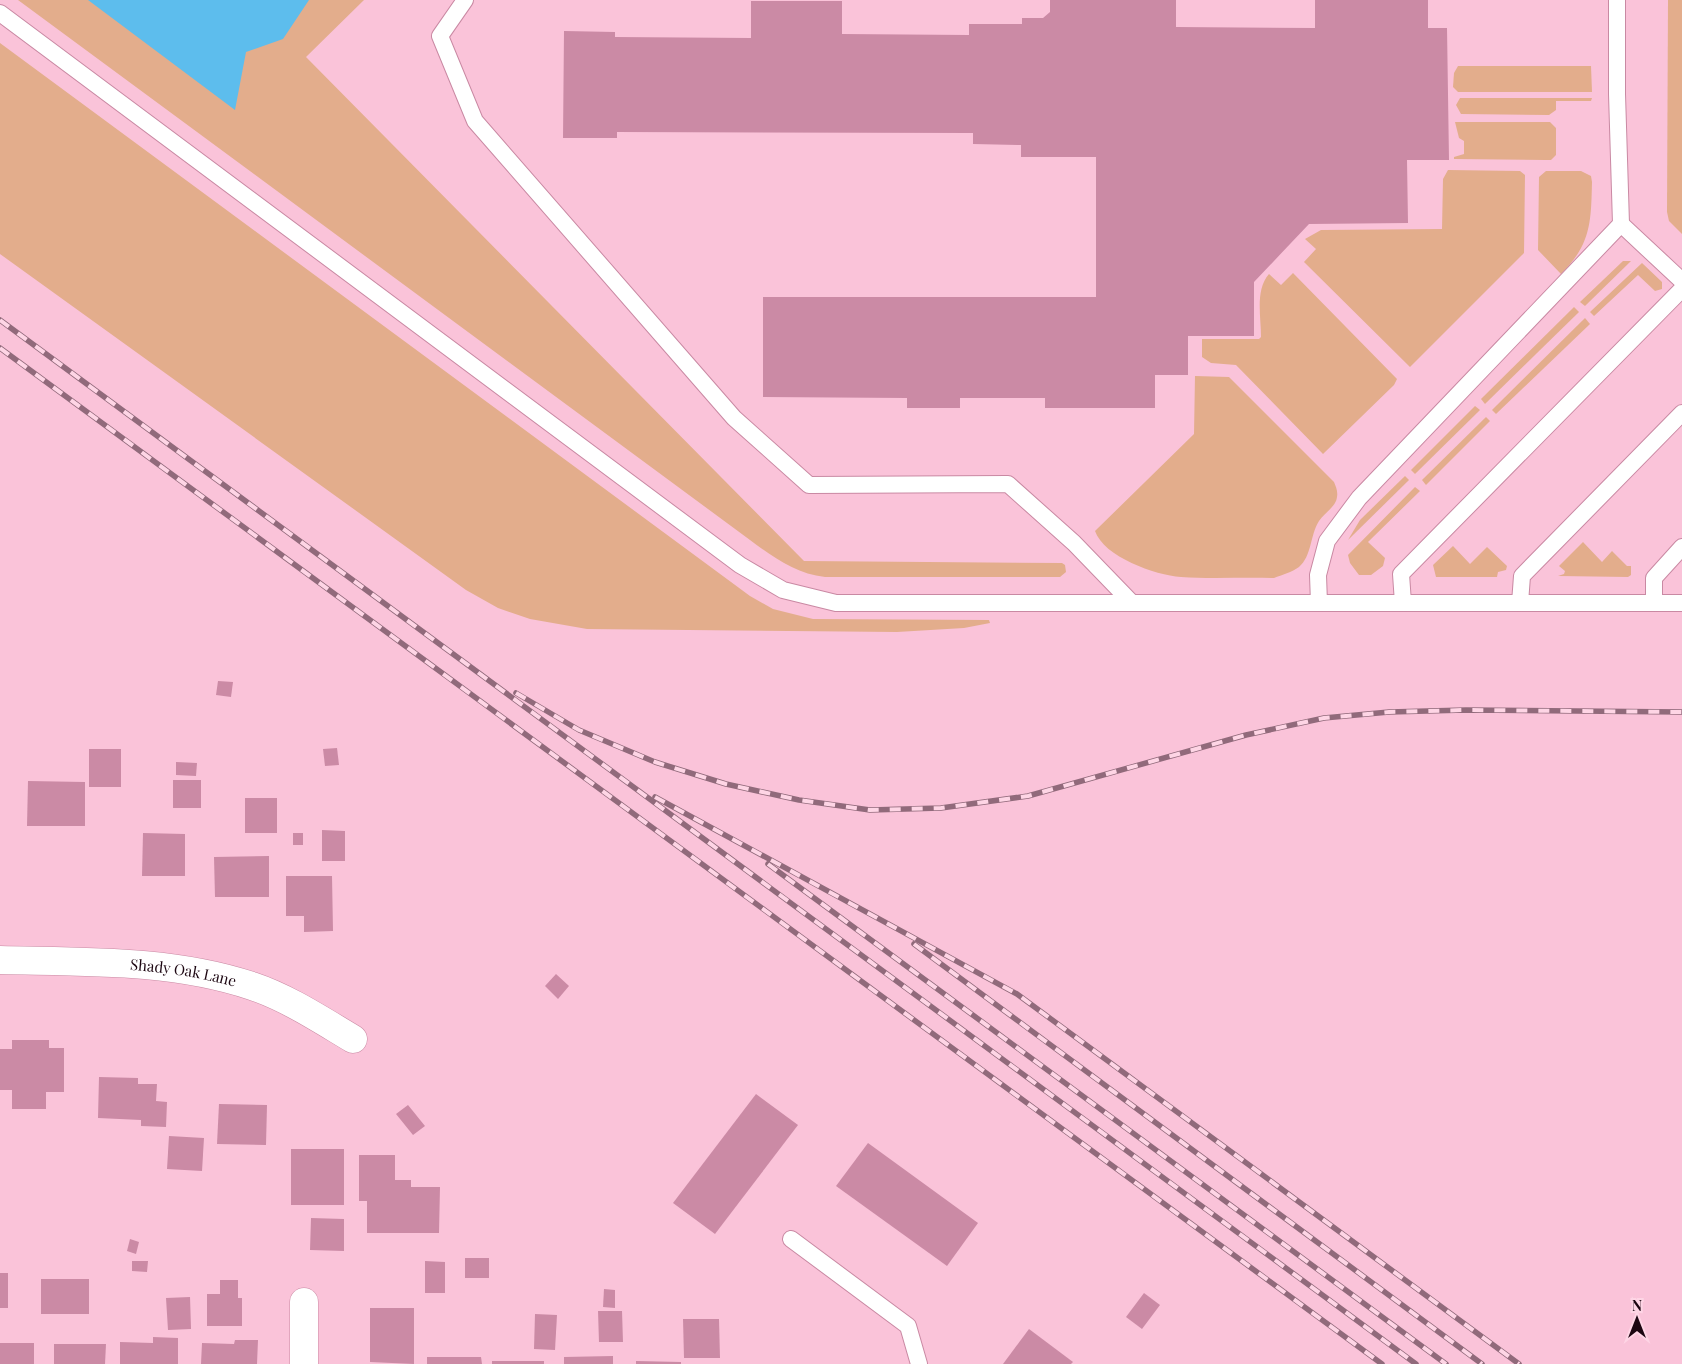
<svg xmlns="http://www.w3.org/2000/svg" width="1682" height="1364" font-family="'Playfair Display',serif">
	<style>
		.green { fill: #e3ad8c }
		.water { fill: #5dbded }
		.building { fill: #cb8aa5 }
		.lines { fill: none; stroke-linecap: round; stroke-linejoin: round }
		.service-casing { stroke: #c989a3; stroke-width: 18 }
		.minor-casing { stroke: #c989a3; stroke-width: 29 }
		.service { stroke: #fff; stroke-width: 16 }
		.minor { stroke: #fff; stroke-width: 28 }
		.rail-casing { stroke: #916a7b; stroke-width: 5.5 }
		.rail { stroke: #fed5e5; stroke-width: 4; stroke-dasharray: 11; stroke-linecap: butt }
		.labels { text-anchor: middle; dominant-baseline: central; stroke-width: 4; stroke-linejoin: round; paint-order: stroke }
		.street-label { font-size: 15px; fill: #1c0611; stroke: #fed5e5 }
	</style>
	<rect width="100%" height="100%" fill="#fac3d9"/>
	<g class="green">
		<path d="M18 0H364L306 57 804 561 1062 563 1065 565 1066 572 1060 577H825C796 574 773 557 750 540Z"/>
		<polygon points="1668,0 1682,0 1682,234 1669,221 1667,212"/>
		<polygon points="0,43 750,596 773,609 813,619 989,620 990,623 964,628 897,632 587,629 530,619 498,608 466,590 0,254"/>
		<polygon points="1458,66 1591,66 1592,92 1458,92 1453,87 1454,73"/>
		<polygon points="1460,98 1592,98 1591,101 1556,101 1556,110 1549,115 1461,114 1456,105"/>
		<polygon points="1455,122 1550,122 1556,128 1556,155 1551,160 1546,160 1454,159 1454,157 1464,154 1464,141 1459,138"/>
		<polygon points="1448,170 1520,171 1525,175 1524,253 1410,367 1304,262 1316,249 1305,239 1321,230 1442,229 1443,179"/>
		<path d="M1546 171H1581L1591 176 1592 182C1591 223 1591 244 1561 274L1538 250 1539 177Z"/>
		<polygon points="1623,261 1631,261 1585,306 1580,302"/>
		<polygon points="1642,263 1662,282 1662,289 1655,291 1638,275 1594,316 1590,312"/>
		<path d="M1293 273 1397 379 1394 385 1323 454 1236 365 1211 363 1202 357V339H1259L1261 337C1261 316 1255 290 1269 274L1281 285Z"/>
		<polygon points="1574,307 1579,312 1485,404 1481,399"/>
		<polygon points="1585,318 1590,324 1496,414 1492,410"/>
		<path d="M1195 376 1229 377 1334 482C1336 487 1338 491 1337 497 1336 507 1324 513 1319 521 1310 535 1312 556 1299 567 1292 572 1282 575 1274 578 1243 577 1211 579 1181 577 1155 575 1104 557 1095 531L1194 434Z"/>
		<polygon points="1475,406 1480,410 1415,474 1411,470"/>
		<polygon points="1486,417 1490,421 1426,485 1422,480"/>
		<polygon points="1405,476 1409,480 1348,540 1360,520"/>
		<polygon points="1415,487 1420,491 1368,542 1385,558 1383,566 1371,575 1359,575 1350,563 1348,555"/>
		<polygon points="1583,542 1602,562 1612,551 1627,566 1631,566 1631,575 1628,577 1558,576 1564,574 1565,571 1559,566"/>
		<polygon points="1453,546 1470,564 1487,547 1507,566 1506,570 1498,572 1497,577 1436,577 1433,565"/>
	</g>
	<polygon class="water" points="88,0 309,0 283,39 246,52 235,110"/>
	<g class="building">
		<polygon points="1050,0 1176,0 1176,27 1315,28 1315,0 1428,0 1428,28 1447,28 1449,160 1407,160 1408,223 1309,224 1254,282 1254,336 1188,336 1188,375 1155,375 1155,408 1045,408 1045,398 960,398 960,408 907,408 907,398 763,397 763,297 1096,297 1096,157 1021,157 1021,145 973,144 973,133 617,132 617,138 563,138 564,31 615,32 615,37 751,38 751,1 842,1 842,34 969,35 969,24 1022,24 1022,18 1043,18 1050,12"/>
		<polygon points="218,681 233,682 231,697 216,695"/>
		<polygon points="337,748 339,765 325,766 323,749"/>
		<rect x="89" y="749" width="32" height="38"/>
		<polygon points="176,762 197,763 196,776 176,775"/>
		<rect x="173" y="780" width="28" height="28"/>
		<polygon points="28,781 85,782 85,826 27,826"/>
		<rect x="245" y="798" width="32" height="35"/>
		<polygon points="322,830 345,831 345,861 322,861"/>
		<polygon points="143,833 185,834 185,876 142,876"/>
		<rect x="293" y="833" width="10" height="12"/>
		<polygon points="269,856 269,897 215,897 214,857"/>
		<polygon points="286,876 332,876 333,931 304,932 304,916 286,916"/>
		<polygon points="556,974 569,986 558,999 545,986"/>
		<polygon points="12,1040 49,1040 49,1048 64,1048 64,1092 46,1092 46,1109 12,1109 12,1090 0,1090 0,1049 12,1049"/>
		<polygon points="99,1077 138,1078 138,1084 157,1084 156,1101 167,1102 166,1127 141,1126 141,1120 98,1118"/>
		<polygon points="756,1094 798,1125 715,1234 673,1203"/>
		<polygon points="219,1104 267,1105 266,1145 217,1144"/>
		<polygon points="408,1105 425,1126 413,1135 396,1114"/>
		<polygon points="169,1136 204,1138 202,1171 167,1169"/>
		<polygon points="868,1143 978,1223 947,1266 836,1186"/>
		<rect x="291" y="1149" width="53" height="56"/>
		<polygon points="359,1155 395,1155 395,1180 411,1180 411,1187 440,1187 439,1233 367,1233 367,1201 359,1201"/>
		<polygon points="311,1218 344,1219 344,1251 310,1250"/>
		<polygon points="130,1239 139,1242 136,1254 127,1251"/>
		<rect x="465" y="1258" width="24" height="20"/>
		<polygon points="132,1261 148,1261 147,1272 132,1271"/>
		<polygon points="425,1261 445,1262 445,1293 425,1293"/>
		<rect x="0" y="1273" width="8" height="35"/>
		<rect x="41" y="1279" width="48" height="35"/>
		<polygon points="220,1280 238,1280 238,1298 242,1298 242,1326 207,1326 207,1294 220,1294"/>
		<polygon points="604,1289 615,1290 615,1308 603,1307"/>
		<polygon points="1144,1293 1160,1305 1142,1329 1126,1317"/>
		<polygon points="190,1297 191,1329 168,1330 166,1298"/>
		<polygon points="370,1308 414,1308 414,1364 370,1362"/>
		<polygon points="598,1311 622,1311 623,1342 599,1342"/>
		<polygon points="535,1314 557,1315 555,1350 534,1349"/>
		<polygon points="683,1319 719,1319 720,1358 684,1358"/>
		<polygon points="1029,1329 1073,1362 1071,1364 1003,1364"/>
		<polygon points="153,1337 178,1338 178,1364 120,1364 120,1342 153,1343"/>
		<polygon points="235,1340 258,1340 257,1364 201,1364 202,1343 234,1344"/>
		<rect x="0" y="1343" width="34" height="21"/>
		<polygon points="54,1344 106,1344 105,1364 54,1364"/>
		<polygon points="613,1356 613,1364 564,1364 564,1357"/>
		<polygon points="427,1357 481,1357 482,1364 427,1364"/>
		<rect x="492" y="1361" width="52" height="3"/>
		<polygon points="636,1361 681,1362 681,1364 636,1364"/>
	</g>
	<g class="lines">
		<g class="service-casing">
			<g id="service">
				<polyline points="465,0 440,36 475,121 734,418 809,485 1008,484 1074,543 1132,603"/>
				<polyline points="0,13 740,565 783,590 836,603 1682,603"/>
				<polyline points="1621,224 1682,281"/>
				<polyline points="1319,603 1318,575 1327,541 1359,498 1621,224 1617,94 1617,0"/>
				<polyline points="1403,603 1401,574 1682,289"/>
				<polyline points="1520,603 1522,576 1682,413"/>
				<polyline points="1654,603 1654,578 1682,547"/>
				<polyline points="791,1239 908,1326 919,1364"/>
			</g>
		</g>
		<g class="minor-casing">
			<g id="minor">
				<path id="s1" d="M0 960C83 962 172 959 252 986 288 998 321 1020 353 1039"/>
				<polyline points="304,1302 304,1364"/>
			</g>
		</g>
		<use href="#service" class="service"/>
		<use href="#minor" class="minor"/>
		<g class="rail-casing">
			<g id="rail">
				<polyline points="0,320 1416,1364"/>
				<polyline points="0,348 1382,1364"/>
				<polyline points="516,693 579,730 655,762 726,784 799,800 870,810 941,808 1028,796 1246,735 1324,718 1389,712 1466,710 1682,712"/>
				<polyline points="655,797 1017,994 1519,1364"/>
				<polyline points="768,864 1446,1364"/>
				<polyline points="914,944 1482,1364"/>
			</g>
		</g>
		<use href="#rail" class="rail"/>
	</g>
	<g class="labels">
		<g class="street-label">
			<text stroke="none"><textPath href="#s1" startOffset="184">Shady Oak Lane</textPath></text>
		</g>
	</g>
	<g transform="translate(1637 1319)" stroke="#fed5e5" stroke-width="4" paint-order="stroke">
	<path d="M0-4L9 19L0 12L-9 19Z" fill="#1c0611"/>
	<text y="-8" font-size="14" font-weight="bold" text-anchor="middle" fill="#1c0611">N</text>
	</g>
</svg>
